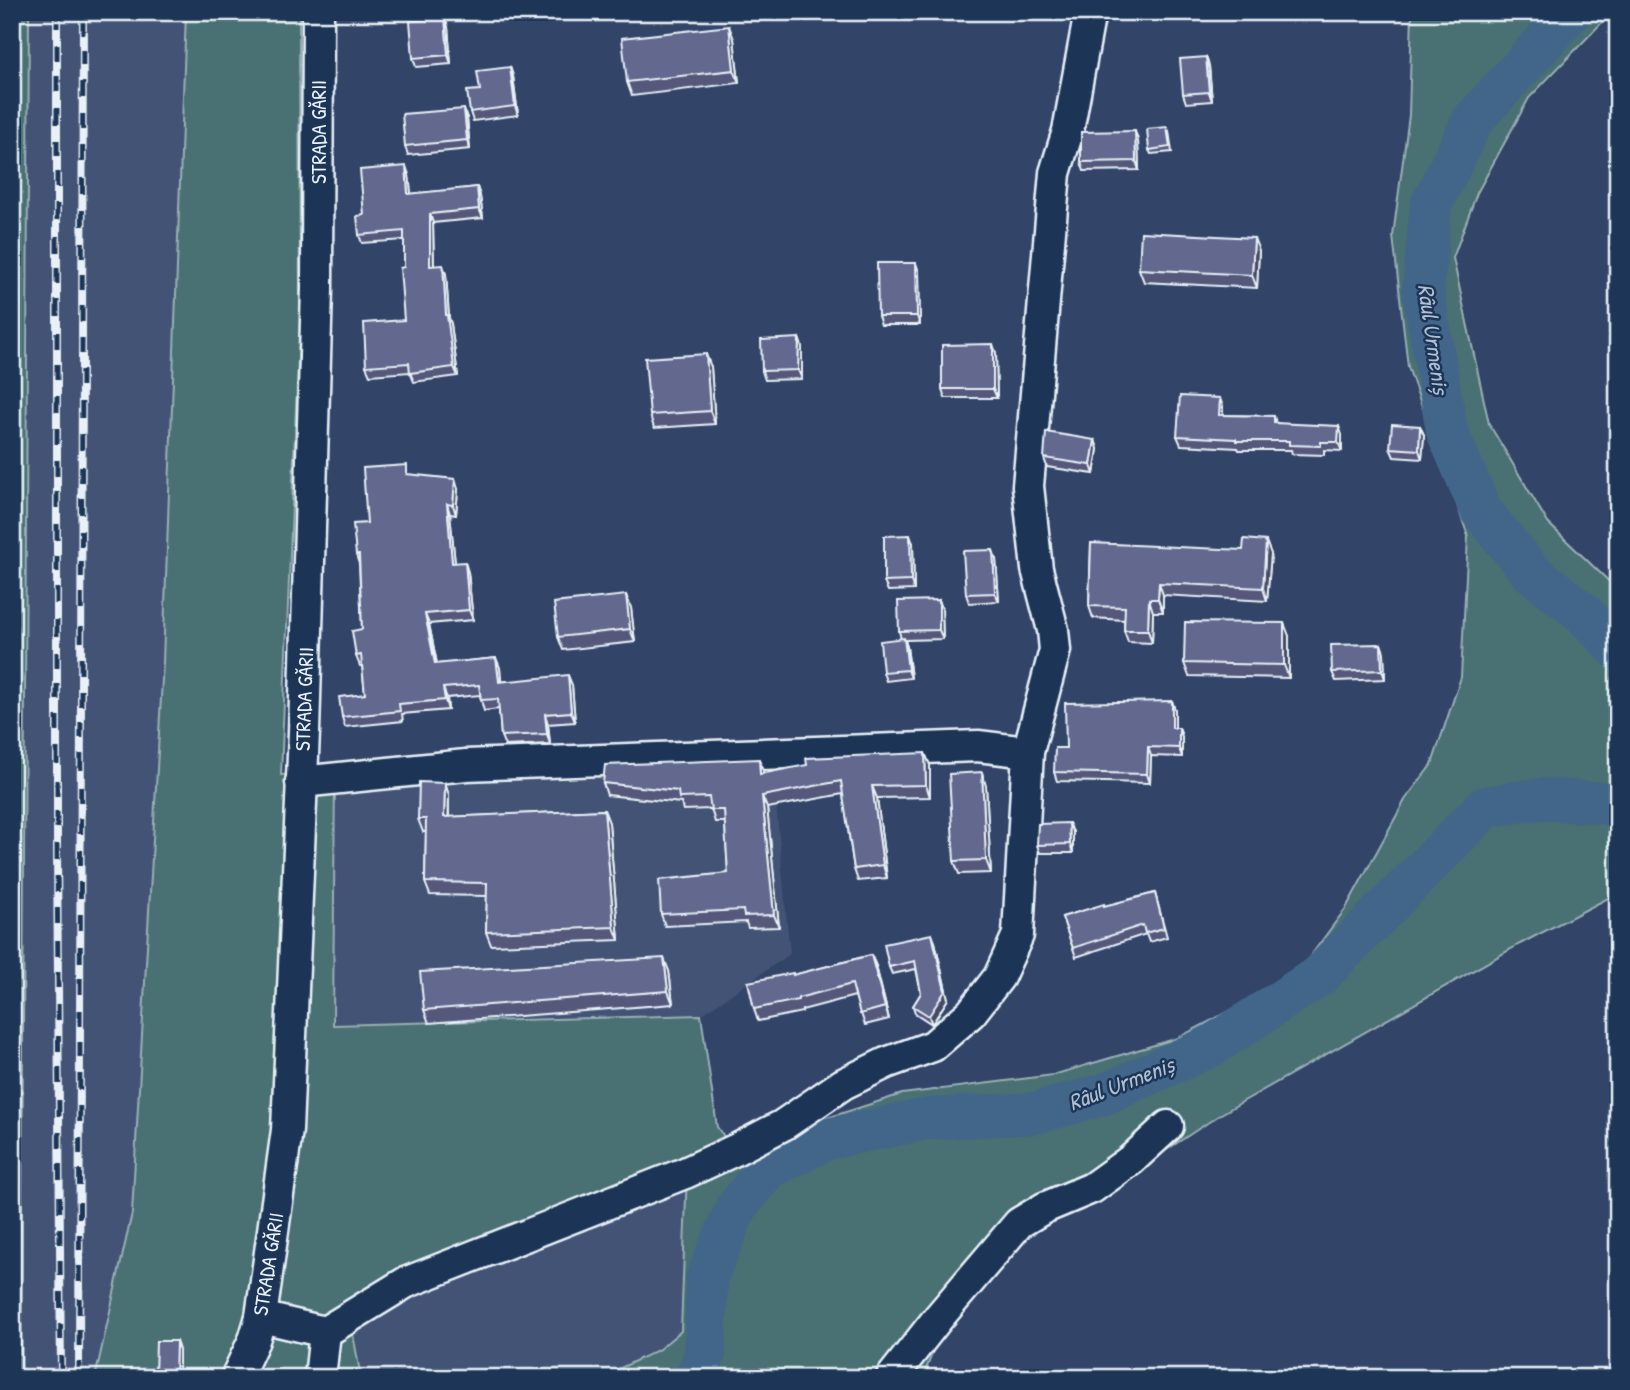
<svg xmlns="http://www.w3.org/2000/svg" width="1630" height="1390" font-family="'Patrick Hand',sans-serif">
	<style>
		.built { fill: #435276 }
		.green { fill: #4a6f72; stroke: #99b0b5; stroke-width: 2 }
		.lines { fill: none; stroke-linecap: round; stroke-linejoin: round }
		.river { stroke: #426689; stroke-width: 42 }
		.minor-casing { stroke: #e8f1f8; stroke-width: 35 }
		.minor { stroke: #1d3557; stroke-width: 30 }
		.rail-casing { stroke: #e8f1f8; stroke-width: 8 }
		.rail { stroke: #1d3557; stroke-width: 5; stroke-dasharray: 16; stroke-linecap: butt }
		.wall { fill: #54597a; stroke: #e8f1f8; stroke-width: 2 }
		.shaded-wall { fill: #454963; stroke: #e8f1f8; stroke-width: 2 }
		.building { fill: #62688e; stroke: #e8f1f8; stroke-width: 2 }
		.labels { text-anchor: middle; dominant-baseline: central; stroke-width: 5; stroke-linejoin: round; paint-order: stroke }
		.street-label { font-size: 21px; fill: #e8f1f8; stroke: #1d3557 }
		.water-label { font-size: 23px; font-style: italic; fill: #aec0d1; stroke: #1d3557 }
	</style>
	<rect width="100%" height="100%" fill="#324468"/>
	<filter id="ink" filterUnits="userSpaceOnUse"><feTurbulence type="fractalNoise" baseFrequency=".0143" numOctaves="2"/><feDisplacementMap in="SourceGraphic" scale="14" xChannelSelector="R" yChannelSelector="G"/><feConvolveMatrix kernelMatrix="1 2 1 2 8 2 1 2 1" color-interpolation-filters="sRGB"/></filter>
	<g filter="url(#ink)">
		<g class="built">
			<polygon points="29,12 186,12 163,662 132,1213 95,1378 21,1378"/>
			<polygon points="772,761 790,954 701,1015 333,1026 335,770"/>
			<polygon points="688,1171 681,1331 658,1350 600,1378 361,1378 347,1301"/>
		</g>
		<g class="green">
			<polygon points="12,12 29,12 21,1378 12,1378"/>
			<polygon points="186,12 299,12 300,310 281,775 335,770 333,1025 701,1015 717,1127 733,1148 902,1094 1053,1075 1178,1038 1260,995 1306,962 1346,908 1405,800 1432,764 1461,677 1468,536 1408,367 1393,236 1409,115 1412,12 1612,12 1529,98 1477,193 1453,258 1489,424 1548,523 1618,590 1618,893 1520,944 1221,1114 1118,1182 966,1261 923,1378 600,1378 658,1350 681,1331 687,1171 347,1301 361,1378 95,1378 132,1213 163,662"/>
		</g>
		<g class="lines">
			<g class="river">
				<polyline points="1571,12 1473,120 1431,205 1423,290 1447,431 1481,511 1530,571 1584,614 1618,649"/>
				<polyline points="696,1378 705,1354 707,1277 736,1208 767,1169 827,1139 927,1119 1036,1113 1105,1094 1213,1045 1319,976 1485,807 1538,799 1618,804"/>
			</g>
			<g class="minor-casing">
				<g id="minor">
					<polyline points="301,782 466,765 978,746 1028,752"/>
					<polyline points="261,1317 325,1332 405,1283 685,1173 735,1150 783,1125 843,1084 886,1063 933,1046 971,1013 999,977 1018,935 1028,752 1055,650 1053,630 1037,569 1028,486 1055,173 1068,131 1090,12"/>
					<polyline points="236,1378 254,1340 261,1317 287,1130 304,732 317,289 318,12"/>
					<polyline points="320,1378 325,1332"/>
					<polyline points="891,1378 939,1317 1019,1223 1044,1208 1092,1188 1131,1160 1168,1126"/>
				</g>
			</g>
			<use href="#minor" class="minor"/>
			<g class="rail-casing">
				<g id="rail">
					<polyline points="57,12 57,847 61,1378"/>
					<polyline points="79,1378 83,12"/>
				</g>
			</g>
			<use href="#rail" class="rail"/>
		</g>
		<g class="wall">
			<polygon points="445,18 448,27 451,64 416,67 413,58"/>
			<polygon points="734,39 739,83 632,96 627,82"/>
			<polygon points="1206,57 1209,66 1212,101 1186,103 1183,94"/>
			<polygon points="510,67 513,76 518,115 473,121 470,112 480,90"/>
			<polygon points="467,118 470,149 408,155 405,146"/>
			<polygon points="1169,131 1172,152 1151,154 1149,150"/>
			<polygon points="1138,140 1139,170 1084,171 1081,162"/>
			<polygon points="409,175 411,194 477,187 480,196 483,218 433,223 434,265 446,274 449,318 451,324 458,376 414,382 410,372 370,375 366,366 404,320 404,240 362,243 359,235 364,215"/>
			<polygon points="1259,251 1257,288 1144,282 1139,269"/>
			<polygon points="919,272 920,325 881,325 878,316"/>
			<polygon points="799,338 802,347 802,379 765,380 762,371"/>
			<polygon points="996,353 997,398 945,398 942,389"/>
			<polygon points="711,367 715,424 654,428 650,415"/>
			<polygon points="1223,407 1223,415 1274,416 1276,423 1342,435 1342,451 1324,450 1324,455 1292,454 1291,450 1239,450 1238,448 1181,445 1177,436"/>
			<polygon points="1420,426 1424,435 1422,459 1394,457 1390,448"/>
			<polygon points="1095,440 1098,449 1094,474 1047,467 1044,458"/>
			<polygon points="410,475 458,489 456,515 450,514 455,563 468,572 473,620 429,624 437,664 496,658 500,668 501,681 572,685 575,722 548,724 550,744 505,746 501,736 499,709 484,711 481,700 480,695 447,698 448,710 402,714 403,721 345,727 342,717 365,694 362,666 360,666 356,656 362,629 359,564 356,555"/>
			<polygon points="1091,543 1271,554 1267,601 1163,595 1163,612 1153,612 1152,643 1128,642 1124,630 1124,620 1093,618 1089,606"/>
			<polygon points="913,544 914,590 888,591 884,582"/>
			<polygon points="996,559 999,601 969,603 966,594"/>
			<polygon points="626,595 631,608 635,642 563,650 558,637"/>
			<polygon points="939,600 942,609 943,639 905,640 907,647 911,678 886,681 883,672 901,639 899,631"/>
			<polygon points="1289,636 1289,678 1189,676 1184,663"/>
			<polygon points="1381,644 1384,653 1385,679 1336,681 1332,672"/>
			<polygon points="1172,701 1175,710 1175,728 1179,728 1182,737 1182,757 1151,756 1150,783 1057,781 1054,772 1066,748"/>
			<polygon points="930,765 930,797 877,798 887,878 858,881 854,869 843,794 767,808 779,927 748,928 746,922 665,926 661,914 728,873 725,822 715,822 711,809 683,810 681,803 607,795 603,783 763,773"/>
			<polygon points="445,783 449,796 449,817 604,810 609,823 619,940 491,945 486,932 487,896 430,895 425,882 426,832 423,832 418,819"/>
			<polygon points="986,786 991,873 959,874 954,861"/>
			<polygon points="1073,832 1073,853 1040,853 1037,845"/>
			<polygon points="1155,893 1167,937 1149,942 1146,934 1076,957 1062,917"/>
			<polygon points="935,942 948,999 932,1024 915,1013 913,1006 921,993 916,969 892,974 889,967"/>
			<polygon points="871,955 876,966 889,1019 865,1025 855,996 802,1010 802,1012 758,1021 754,1009 794,975"/>
			<polygon points="669,971 673,1004 429,1023 424,1010"/>
		</g>
		<g class="shaded-wall">
			<polygon points="445,18 448,27 451,64 448,55"/>
			<polygon points="729,26 734,39 739,83 734,70"/>
			<polygon points="1206,57 1209,66 1212,101 1209,92"/>
			<polygon points="510,67 513,76 518,115 515,106"/>
			<polygon points="464,109 467,118 470,149 467,140"/>
			<polygon points="1135,131 1138,140 1139,170 1136,161"/>
			<polygon points="406,166 409,175 412,203 408,194"/>
			<polygon points="477,187 480,196 483,218 479,209"/>
			<polygon points="430,214 433,223 434,274 430,266"/>
			<polygon points="1254,238 1259,251 1257,288 1252,275"/>
			<polygon points="916,263 919,272 920,325 917,316"/>
			<polygon points="443,265 446,274 449,318 451,324 458,376 454,367 446,315"/>
			<polygon points="799,338 802,347 802,379 798,370"/>
			<polygon points="993,344 996,353 997,398 993,389"/>
			<polygon points="706,354 711,367 715,424 710,411"/>
			<polygon points="1220,398 1223,407 1222,424 1219,415"/>
			<polygon points="1339,426 1342,435 1342,451 1338,442"/>
			<polygon points="1420,426 1424,435 1422,459 1419,450"/>
			<polygon points="1095,440 1098,449 1094,474 1091,465"/>
			<polygon points="455,479 458,489 456,515 453,505"/>
			<polygon points="447,504 450,514 456,573 452,563"/>
			<polygon points="910,535 913,544 914,590 911,581"/>
			<polygon points="1266,541 1271,554 1267,601 1263,588"/>
			<polygon points="993,550 996,559 999,601 995,593"/>
			<polygon points="465,562 468,572 473,620 469,610"/>
			<polygon points="1159,583 1163,595 1163,612 1158,599"/>
			<polygon points="626,595 631,608 635,642 630,629"/>
			<polygon points="1149,599 1153,612 1152,643 1148,630"/>
			<polygon points="939,600 942,609 943,639 939,630"/>
			<polygon points="425,614 429,624 439,674 435,664"/>
			<polygon points="1284,623 1289,636 1289,678 1284,665"/>
			<polygon points="904,638 907,647 911,678 908,670"/>
			<polygon points="1381,644 1384,653 1385,679 1382,670"/>
			<polygon points="496,658 500,668 502,692 499,682"/>
			<polygon points="568,675 572,685 575,722 571,712"/>
			<polygon points="443,688 447,698 448,710 445,700"/>
			<polygon points="1172,701 1175,710 1175,737 1172,728"/>
			<polygon points="545,714 548,724 550,744 547,734"/>
			<polygon points="1179,728 1182,737 1182,757 1179,748"/>
			<polygon points="1148,747 1151,756 1150,783 1147,774"/>
			<polygon points="925,753 930,765 930,797 926,785"/>
			<polygon points="759,759 763,771 765,786 760,774"/>
			<polygon points="982,772 986,786 991,873 986,860"/>
			<polygon points="445,783 449,796 448,830 444,817"/>
			<polygon points="872,786 877,798 887,878 883,865"/>
			<polygon points="762,796 767,808 779,927 774,915"/>
			<polygon points="604,810 609,823 619,940 614,927"/>
			<polygon points="1069,823 1073,832 1073,853 1070,844"/>
			<polygon points="932,934 935,942 948,999 932,1024 929,1016"/>
			<polygon points="871,955 876,966 889,1019 885,1007"/>
			<polygon points="664,958 669,971 673,1004 668,991"/>
			<polygon points="176,1341 179,1350 179,1378 175,1378"/>
		</g>
		<g class="building">
			<polygon points="445,18 448,55 413,58 410,21"/>
			<polygon points="729,26 734,70 627,82 622,38"/>
			<polygon points="1206,57 1209,92 1183,94 1180,59"/>
			<polygon points="510,67 515,106 470,112 467,91 480,90 477,71"/>
			<polygon points="464,109 467,140 405,146 402,114"/>
			<polygon points="1167,127 1170,147 1149,150 1147,129"/>
			<polygon points="1135,131 1136,161 1081,162 1081,132"/>
			<polygon points="406,166 408,194 477,187 479,209 430,214 430,266 443,265 446,315 447,315 454,367 410,373 409,363 366,366 364,323 404,320 400,268 404,267 404,231 359,235 357,216 364,215 360,170"/>
			<polygon points="1141,232 1254,238 1252,275 1139,269"/>
			<polygon points="877,263 916,263 917,316 878,316"/>
			<polygon points="799,338 798,370 762,371 761,340"/>
			<polygon points="993,344 993,389 942,389 942,345"/>
			<polygon points="706,354 710,411 650,415 645,358"/>
			<polygon points="1180,396 1220,398 1219,415 1274,416 1274,423 1339,426 1338,442 1321,442 1321,446 1289,445 1289,441 1236,441 1236,439 1177,436"/>
			<polygon points="1392,424 1420,426 1419,450 1390,448"/>
			<polygon points="1046,432 1095,440 1091,465 1044,458"/>
			<polygon points="407,465 407,474 455,479 453,505 447,504 452,563 465,562 469,610 425,614 435,664 496,658 499,682 568,675 571,712 545,714 547,734 501,736 498,699 481,700 479,685 443,688 445,700 399,704 400,711 342,717 339,697 365,694 361,655 356,656 352,631 362,629 359,555 356,555 353,524 367,523 363,468"/>
			<polygon points="910,535 911,581 884,582 884,536"/>
			<polygon points="1244,539 1266,541 1263,588 1159,583 1158,599 1149,599 1148,630 1124,630 1125,607 1089,606 1091,543 1243,550"/>
			<polygon points="993,550 995,593 966,594 963,551"/>
			<polygon points="626,595 630,629 558,637 554,603"/>
			<polygon points="939,600 939,630 899,631 898,601"/>
			<polygon points="1185,622 1284,623 1284,665 1184,663"/>
			<polygon points="904,638 908,670 883,672 880,641"/>
			<polygon points="1381,644 1382,670 1332,672 1331,645"/>
			<polygon points="1172,701 1172,728 1179,728 1179,748 1148,747 1147,774 1054,772 1055,748 1066,748 1065,703"/>
			<polygon points="925,753 926,785 872,786 883,865 854,869 841,781 762,796 774,915 744,916 743,910 661,914 659,880 728,873 724,810 711,810 709,797 679,798 678,791 603,783 605,765 759,759 760,774 807,765 806,758"/>
			<polygon points="982,772 986,860 954,861 949,774"/>
			<polygon points="419,782 445,783 444,817 604,810 614,927 486,932 487,883 425,882 426,819 418,819"/>
			<polygon points="1069,823 1070,844 1037,845 1038,824"/>
			<polygon points="1155,893 1164,928 1145,933 1143,925 1073,948 1062,917 1104,904 1104,906"/>
			<polygon points="932,934 945,991 929,1016 913,1006 921,993 915,961 889,967 884,944"/>
			<polygon points="871,955 885,1007 860,1014 852,984 798,998 798,1000 754,1009 748,982 793,973 793,975"/>
			<polygon points="664,958 668,991 424,1010 420,972"/>
			<polygon points="156,1341 176,1341 175,1378 155,1378"/>
		</g>
	</g>
	<g class="labels">
		<g class="street-label">
			<text transform="translate(318 132) rotate(-90)">STRADA GĂRII</text>
			<text transform="translate(304 699) rotate(-88)">STRADA GĂRII</text>
			<text transform="translate(268 1264) rotate(-81)">STRADA GĂRII</text>
		</g>
		<g class="water-label">
			<text transform="translate(1434 339) rotate(82)">Râul Urmeniș</text>
			<text transform="translate(1121 1083) rotate(-21)">Râul Urmeniș</text>
		</g>
	</g>
	<rect width="1630" height="1390" fill="none" stroke="#1d3557" stroke-width="42"/>
	<rect x="21" y="21" width="1588" height="1348" fill="none" stroke="#e8f1f8" stroke-width="2.5" filter="url(#ink)"/>
</svg>
